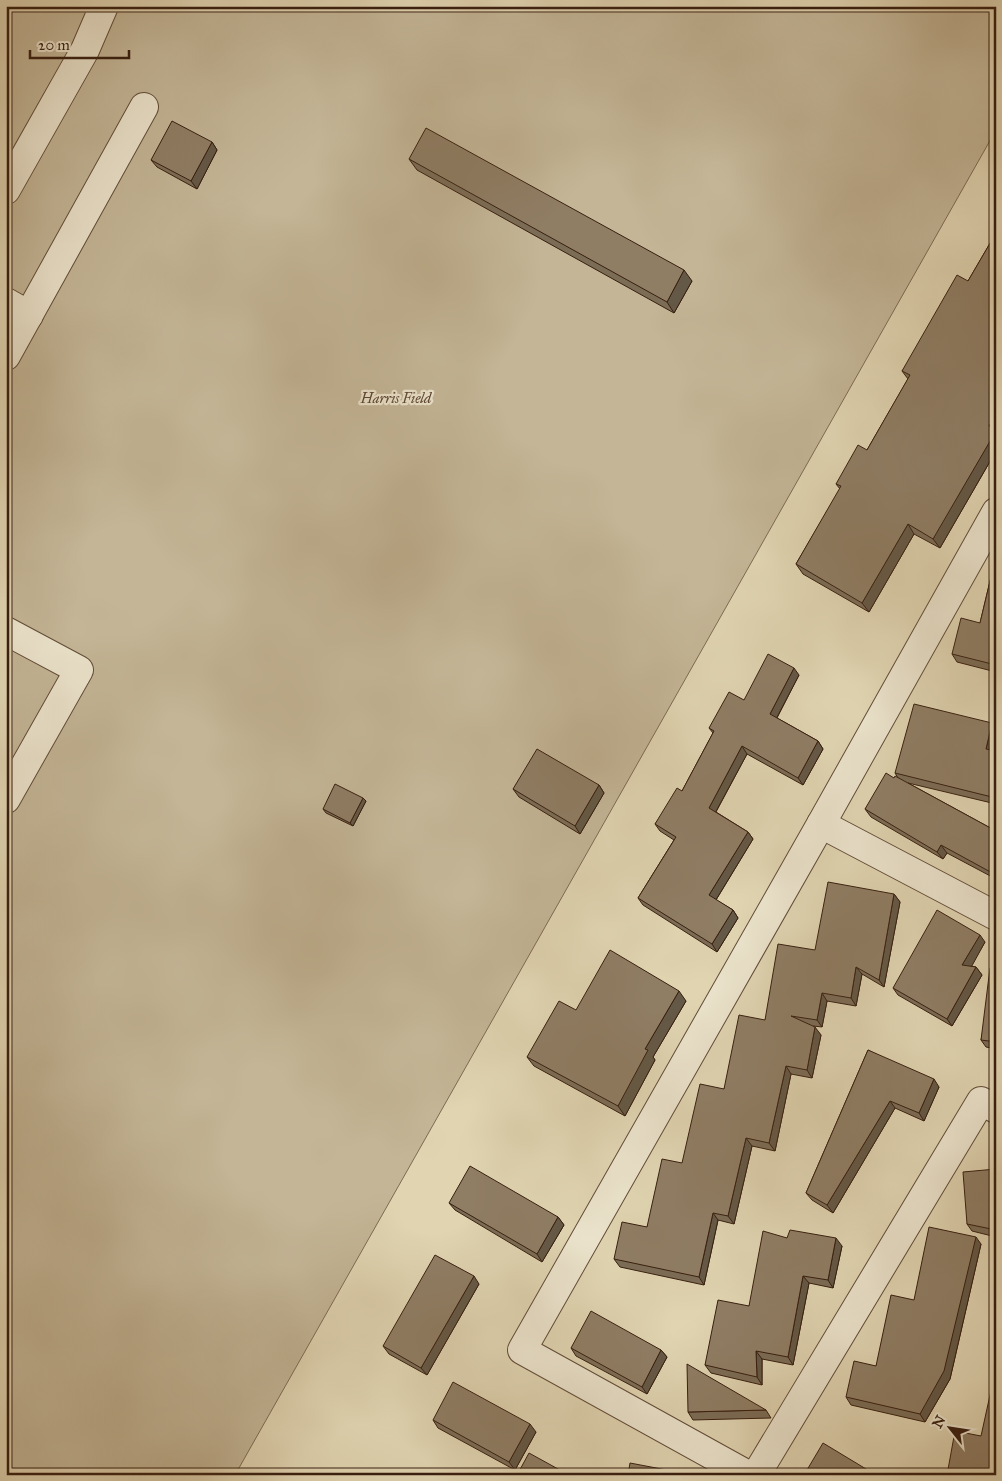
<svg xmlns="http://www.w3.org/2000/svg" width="1002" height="1481" font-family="'IM FELL Great Primer',serif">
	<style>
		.green { fill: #c3b596; stroke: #7e6a53 }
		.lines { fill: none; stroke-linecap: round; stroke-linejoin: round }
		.minor-casing { stroke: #624c38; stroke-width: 30 }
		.minor { stroke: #ebe3cc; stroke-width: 28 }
		.wall { fill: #7b6c56; stroke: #381f10 }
		.shaded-wall { fill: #645846; stroke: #381f10 }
		.building { fill: #8f7d64; stroke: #381f10 }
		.labels { text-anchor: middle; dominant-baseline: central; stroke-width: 4.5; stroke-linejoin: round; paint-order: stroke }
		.park-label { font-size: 14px; font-style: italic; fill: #5b4432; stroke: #ebe3cc }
	</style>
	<rect width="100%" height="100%" fill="#e0d4b1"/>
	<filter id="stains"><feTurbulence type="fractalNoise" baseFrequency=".004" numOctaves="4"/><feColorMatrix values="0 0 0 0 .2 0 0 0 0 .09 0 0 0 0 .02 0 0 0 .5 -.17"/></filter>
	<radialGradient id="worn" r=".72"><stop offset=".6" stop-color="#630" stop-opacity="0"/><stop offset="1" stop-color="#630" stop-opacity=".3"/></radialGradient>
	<polygon class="green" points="6,6 996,6 996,130 235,1475 6,1475"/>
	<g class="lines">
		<g class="minor-casing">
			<g id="minor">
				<polyline points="6,190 85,50 104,6"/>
				<polyline points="6,302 29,315"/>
				<polyline points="6,356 144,107"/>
				<polyline points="6,631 79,670 6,799"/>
				<polyline points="821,824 996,916"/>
				<polyline points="748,1475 522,1350 821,824 996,512"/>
				<polyline points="756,1475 981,1101 996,1109"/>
			</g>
		</g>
		<use href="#minor" class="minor"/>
	</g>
	<g class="wall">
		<polygon points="212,142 217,150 197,189 157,167 151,160"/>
		<polygon points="409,159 692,281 674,313 417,170"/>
		<polygon points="996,233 996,451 940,548 914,534 869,612 803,574 796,564 840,489 836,484 867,450 908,379 902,371 968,281"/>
		<polygon points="996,556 996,672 957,662 952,654 980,623"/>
		<polygon points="799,675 777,718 818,741 823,749 803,785 747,754 716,812 748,832 753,839 716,900 733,910 738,918 717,952 643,905 638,898 674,840 660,831 655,824 682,791 713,733 709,728 744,700"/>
		<polygon points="992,723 996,728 996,738 993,750 996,751 996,804 908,783 996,831 996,879 947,853 943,859 871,817 865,809 894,778 898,778 895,773"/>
		<polygon points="599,785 604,793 580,834 519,797 513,789"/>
		<polygon points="366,801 353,826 326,813 323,809"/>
		<polygon points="894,894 900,902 884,987 862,974 856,1006 827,1001 822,1027 813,1026 821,1035 812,1078 791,1074 775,1151 752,1146 734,1224 718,1220 704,1285 620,1267 614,1259 647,1227 724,1089 765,1020 815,950"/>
		<polygon points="985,942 971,966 976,967 982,975 952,1026 898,995 893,988"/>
		<polygon points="996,969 996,1049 986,1047 981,1040"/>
		<polygon points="686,1001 653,1057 655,1060 625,1116 534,1066 527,1057"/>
		<polygon points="868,1050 939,1087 924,1121 895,1108 833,1213 812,1200 806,1193"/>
		<polygon points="996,1169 996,1237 972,1231 967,1224"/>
		<polygon points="449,1203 558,1217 564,1225 542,1262 455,1210"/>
		<polygon points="787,1238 842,1246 833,1288 809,1283 793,1365 762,1359 762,1385 711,1373 705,1365 749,1306"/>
		<polygon points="981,1244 950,1379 925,1422 851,1405 846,1397 876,1366 914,1300"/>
		<polygon points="479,1284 427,1375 389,1354 383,1346"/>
		<polygon points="571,1348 661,1350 667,1357 647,1394 576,1356"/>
		<polygon points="766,1410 771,1418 693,1420 688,1412"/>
		<polygon points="433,1420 536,1432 515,1470 438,1428"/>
	</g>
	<g class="shaded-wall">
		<polygon points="212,142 217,150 197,189 191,181"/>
		<polygon points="684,270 692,281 674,313 667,302"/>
		<polygon points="990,424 995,432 996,431 996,451 940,548 933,539"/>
		<polygon points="908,524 914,534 869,612 862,603"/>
		<polygon points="794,668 799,675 775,721 770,714"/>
		<polygon points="992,723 996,728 996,738 991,756 986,749"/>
		<polygon points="818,741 823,749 803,785 798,778"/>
		<polygon points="742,746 747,754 714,815 709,808"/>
		<polygon points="599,785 604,793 580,834 575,826"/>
		<polygon points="363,798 366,801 353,826 350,823"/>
		<polygon points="748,832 753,839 714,903 709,895"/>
		<polygon points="941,845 947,853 943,859 937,852"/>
		<polygon points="894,894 900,902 884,987 879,980"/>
		<polygon points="733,910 738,918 717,952 712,944"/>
		<polygon points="980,935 985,942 968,973 962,965"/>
		<polygon points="856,967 862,974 856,1006 851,998"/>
		<polygon points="976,967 982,975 952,1026 947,1019"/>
		<polygon points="679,991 686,1001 653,1057 655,1060 625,1116 618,1106 645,1049"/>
		<polygon points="822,993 827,1001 822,1027 817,1020"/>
		<polygon points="815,1027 821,1035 812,1078 807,1070"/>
		<polygon points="786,1066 791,1074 775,1151 769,1143"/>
		<polygon points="934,1079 939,1087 924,1121 919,1113"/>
		<polygon points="890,1101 895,1108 833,1213 827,1205"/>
		<polygon points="746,1138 752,1146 734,1224 728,1216"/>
		<polygon points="713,1213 718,1220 704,1285 699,1277"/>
		<polygon points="558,1217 564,1225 542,1262 537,1254"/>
		<polygon points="976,1237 981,1244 950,1379 925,1422 920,1414"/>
		<polygon points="836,1238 842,1246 833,1288 828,1280"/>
		<polygon points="474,1276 479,1284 427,1375 421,1368"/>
		<polygon points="803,1276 809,1283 793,1365 788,1357"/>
		<polygon points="661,1350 667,1357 647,1394 642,1387"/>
		<polygon points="756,1351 762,1359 762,1385 757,1377"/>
		<polygon points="530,1424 536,1432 515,1470 509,1462"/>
	</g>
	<g class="building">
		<polygon points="172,121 212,142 191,181 151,160"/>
		<polygon points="426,128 684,270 667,302 409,159"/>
		<polygon points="996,233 996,426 990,424 989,426 996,431 933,539 908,524 862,603 796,564 841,486 836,484 858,445 867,450 910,375 902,371 957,275 968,281"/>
		<polygon points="996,556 996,665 952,654 961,618 980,623"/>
		<polygon points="768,654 794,668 770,714 818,741 798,778 742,746 709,808 748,832 709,895 733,910 712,944 638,898 676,837 655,824 677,788 682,791 714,731 709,728 729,692 744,700"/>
		<polygon points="914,704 992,723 986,749 996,751 996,798 895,773"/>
		<polygon points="537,749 599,785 575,826 513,789"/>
		<polygon points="886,773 894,778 895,776 996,831 996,875 941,845 937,852 865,809"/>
		<polygon points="335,784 363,798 350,823 323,809"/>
		<polygon points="828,882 894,894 879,980 856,967 851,998 822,993 817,1020 791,1016 815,1027 807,1070 786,1066 769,1143 746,1138 728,1216 713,1213 699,1277 614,1259 622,1222 647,1227 662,1159 682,1163 700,1084 724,1089 739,1015 765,1020 778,944 815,950"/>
		<polygon points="937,910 980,935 962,965 976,967 947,1019 893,988"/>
		<polygon points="610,950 679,991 645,1049 648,1050 618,1106 527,1057 559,1001 576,1010"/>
		<polygon points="990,968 996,969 996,1042 981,1040"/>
		<polygon points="868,1050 934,1079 919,1113 890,1101 827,1205 806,1193"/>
		<polygon points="470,1166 558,1217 537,1254 449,1203"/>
		<polygon points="996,1169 996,1230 967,1224 963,1172"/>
		<polygon points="929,1227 976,1237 944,1371 920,1414 846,1397 854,1361 876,1366 891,1295 914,1300"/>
		<polygon points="790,1230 836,1238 828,1280 803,1276 788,1357 756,1351 757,1377 705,1365 718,1300 749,1306 763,1231 787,1238"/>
		<polygon points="435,1255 474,1276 421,1368 383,1346"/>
		<polygon points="591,1311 661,1350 642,1387 571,1348"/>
		<polygon points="687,1364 766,1410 688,1412"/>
		<polygon points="996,1368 996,1475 947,1475 955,1431 981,1436"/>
		<polygon points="453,1382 530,1424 509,1462 433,1420"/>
		<polygon points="823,1443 876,1475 804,1475"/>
		<polygon points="529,1453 569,1475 517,1475"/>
		<polygon points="630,1463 672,1471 671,1475 628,1475"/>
	</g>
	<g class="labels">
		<g class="park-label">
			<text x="396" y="398">Harris Field</text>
		</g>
	</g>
	<rect width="1002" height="1481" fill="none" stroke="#e0d4b1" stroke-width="25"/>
	<rect x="8" y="8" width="987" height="1466" fill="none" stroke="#381f10" stroke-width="2.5"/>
	<rect x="12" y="12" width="977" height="1456" fill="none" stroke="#381f10"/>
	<g transform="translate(950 1428) rotate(300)" stroke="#ebe3cc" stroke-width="4" paint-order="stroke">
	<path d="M0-4L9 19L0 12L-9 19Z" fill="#381f10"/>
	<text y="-8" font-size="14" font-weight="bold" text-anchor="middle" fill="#381f10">N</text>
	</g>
	<path d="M30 50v8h99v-8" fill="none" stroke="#381f10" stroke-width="2.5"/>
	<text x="38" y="50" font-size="15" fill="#381f10" stroke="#ebe3cc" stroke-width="4" paint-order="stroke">20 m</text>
	<rect width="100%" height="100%" filter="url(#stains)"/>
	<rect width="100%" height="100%" fill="url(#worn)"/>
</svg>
